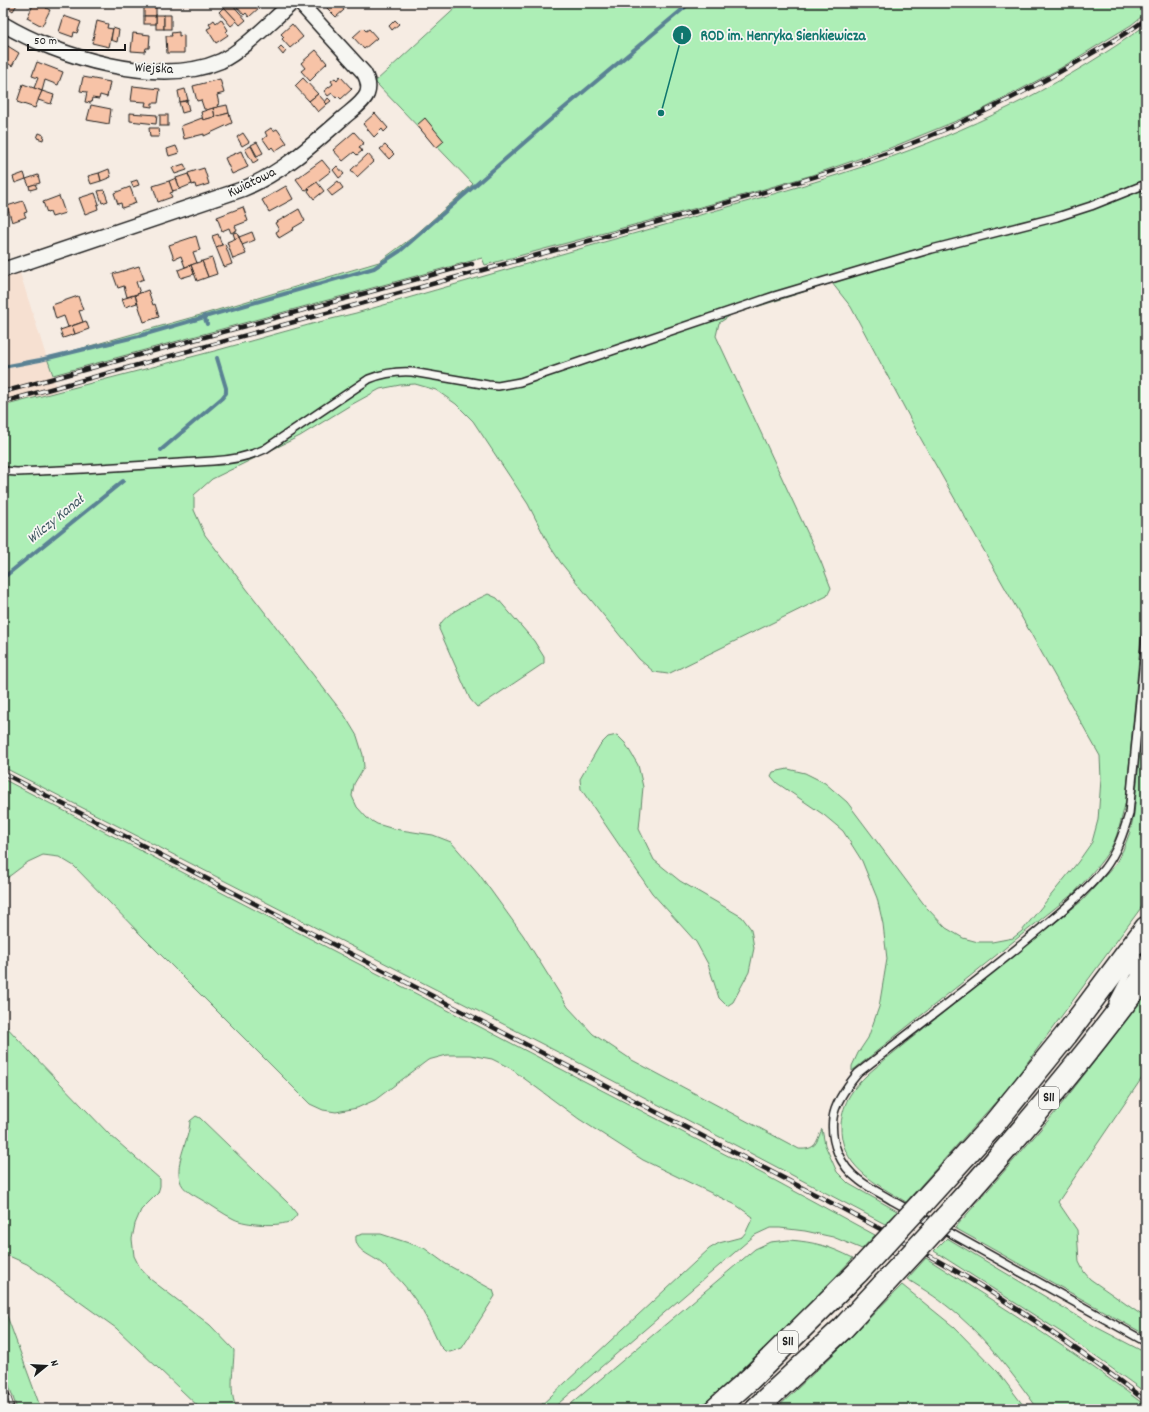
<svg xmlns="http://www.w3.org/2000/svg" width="1149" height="1412" font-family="Dekko,sans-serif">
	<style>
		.built { fill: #f6e0d1 }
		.green { fill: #adeeb6; stroke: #648569 }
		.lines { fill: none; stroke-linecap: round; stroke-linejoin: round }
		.stream { stroke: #5a8294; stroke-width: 4 }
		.building { fill: #f7c3a7; stroke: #1c1c1c }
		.lane-casing { stroke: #1c1c1c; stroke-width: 10 }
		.street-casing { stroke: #1c1c1c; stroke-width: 17 }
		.highway-casing { stroke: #1c1c1c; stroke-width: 25 }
		.lane { stroke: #f6f6f2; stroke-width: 7 }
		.street { stroke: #f6f6f2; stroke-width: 14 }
		.highway { stroke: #f6f6f2; stroke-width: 22 }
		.rail-casing { stroke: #1c1c1c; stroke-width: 4.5 }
		.rail { stroke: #f6f6f2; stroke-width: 3; stroke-dasharray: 9; stroke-linecap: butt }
		.highway-bridge-casing { stroke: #1c1c1c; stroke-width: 25; stroke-linecap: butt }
		.highway-bridge { stroke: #f6f6f2; stroke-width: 22 }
		.labels { text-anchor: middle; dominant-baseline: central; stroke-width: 3.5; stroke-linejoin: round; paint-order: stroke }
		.shield { fill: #f6f6f2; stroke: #5d5d5c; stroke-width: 1 }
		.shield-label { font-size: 13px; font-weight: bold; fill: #1c1c1c }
		.street-label { font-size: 14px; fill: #1c1c1c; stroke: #f6f6f2 }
		.water-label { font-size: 15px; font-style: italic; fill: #405862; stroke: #f6f6f2 }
		.leader { fill: none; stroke: #0f766e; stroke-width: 1.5 }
		.callout-dot { fill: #0f766e; stroke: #f6f6f2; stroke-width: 1.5 }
		.mark-label { font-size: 12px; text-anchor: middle; font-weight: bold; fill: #fff }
		.callout-label { font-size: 15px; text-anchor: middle; font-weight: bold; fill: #0f766e; stroke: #f6f6f2; stroke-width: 3.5; stroke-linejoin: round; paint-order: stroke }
	</style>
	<rect width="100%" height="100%" fill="#f6ece3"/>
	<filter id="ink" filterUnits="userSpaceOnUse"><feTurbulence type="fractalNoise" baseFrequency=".025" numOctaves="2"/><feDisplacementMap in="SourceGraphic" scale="8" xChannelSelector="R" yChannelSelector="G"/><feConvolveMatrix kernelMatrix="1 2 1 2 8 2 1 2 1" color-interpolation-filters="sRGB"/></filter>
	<g filter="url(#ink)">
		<polygon class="built" points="20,273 57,391 3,406 3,279"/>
		<g class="green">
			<polygon points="461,3 1146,3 1146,13 1131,25 1059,69 978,112 890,148 809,176 730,199 485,265 482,258 53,375 47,358 204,314 379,262 413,237 473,184 376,83 376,81"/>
			<path d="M1146 25V580L1126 801C1122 816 1119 832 1112 846 1102 863 1088 877 1075 892L852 1071V1066L858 1053 868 1038 879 1007 887 959 883 924 877 898 862 861 843 831 824 815 777 783 771 776 773 772 788 769 805 773 825 783 847 802 926 907 946 928 963 938 978 942H992L1013 938 1022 931 1078 862 1092 842 1098 820 1101 779 1100 756 921 439 851 307 832 283 731 315 719 323 716 336 821 562 831 588 827 596 668 674 654 672 639 659 561 563 549 545 528 504 473 421 456 404 436 390 415 384 400 385 380 389 349 406 300 436 212 479 194 495V510L205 535 345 716 357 736 363 755 364 767 354 784 352 796 357 807 367 818 377 824 394 829 433 835 451 842 479 874 523 935 568 1007 593 1034 632 1060 799 1149C816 1150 816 1143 822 1129L825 1145 837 1172 849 1184 897 1211 885 1224 583 1065 3 767V406L218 350 319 322 356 313C463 282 571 251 679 221 751 200 824 181 894 156 983 124 1070 80 1146 25Z"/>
			<path d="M488 594 497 598 534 641 544 657V663L483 704 477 707 470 699 439 629C440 614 475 601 488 594Z"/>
			<path d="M1146 691V901L1010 1086 906 1202C875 1183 839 1166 841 1124 842 1114 845 1103 850 1095 859 1080 874 1069 887 1058L1083 900 1115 865 1123 850 1130 832 1134 814Z"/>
			<polygon points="617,735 625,743 638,765 643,787 639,829 654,860 680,881 742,917 751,929 754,948 749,972 733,1002 727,1006 719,998 708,964 696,942 652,893 581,789 580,779 600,745 608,737"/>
			<polygon points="3,779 763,1174 875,1235 862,1249 833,1237 805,1231 780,1228 770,1228 755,1235 552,1409 537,1409 709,1249 719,1243 742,1237 746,1232 753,1217 736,1205 643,1160 579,1119 510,1068 492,1059 470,1055 447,1055 428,1060 375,1100 357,1108 336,1112 323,1110 310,1104 142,936 74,866 59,857 43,855 28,862 3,881"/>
			<polygon points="1146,995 1146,1072 1058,1202 1077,1230 1079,1262 1084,1272 1090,1279 1146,1318 1146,1335 955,1228 1053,1115"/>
			<path d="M3 1023 31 1053 110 1135 160 1179V1186L158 1193 141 1210 135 1224 132 1239 134 1256 140 1268 150 1279 210 1325 234 1350C234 1369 228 1392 237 1409H201L116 1328 27 1264 9 1256 3 1257Z"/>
			<path d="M196 1116 200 1118 288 1203 297 1214C296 1217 293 1219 291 1221 280 1227 245 1225 234 1219 223 1214 213 1206 202 1200 194 1195 182 1190 180 1180 175 1161 189 1141 190 1121Z"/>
			<path d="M363 1234H381L424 1248 446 1264 493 1290 495 1296 462 1348 450 1352 445 1351 440 1346C425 1313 411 1287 381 1263 371 1255 354 1251 356 1236Z"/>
			<polygon points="947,1238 1096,1327 1146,1353 1146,1393 1067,1336 934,1251"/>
			<path d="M789 1240C815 1242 829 1246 853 1258 804 1311 752 1361 698 1409H565L755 1249 770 1242Z"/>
			<path d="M926 1258C1001 1306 1076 1352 1146 1406V1409H1038C1014 1376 989 1342 958 1315 942 1301 925 1290 907 1279Z"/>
			<polygon points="902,1285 954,1327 998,1372 1026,1409 776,1409 838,1350"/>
			<polygon points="3,1305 41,1409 17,1409 3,1368"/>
		</g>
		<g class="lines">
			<g class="stream">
				<polyline points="204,316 207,324"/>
				<polyline points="3,367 40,360 139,336 374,268 400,251 557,114 690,3"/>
				<polyline points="161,450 222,398 226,393 226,388 217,358"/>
				<polyline points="3,578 123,481"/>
			</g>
		</g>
		<g class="building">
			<polygon points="3,3 18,3 13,11 3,4"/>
			<polygon points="34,3 39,5 39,3 44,3 47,5 46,8 50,10 42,26 27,18"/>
			<polygon points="94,3 107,3 106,6"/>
			<polygon points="229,3 231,3 246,20 240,25 224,7"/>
			<polygon points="236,3 257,3 260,7 249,17 246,13 244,15 236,6 237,4"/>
			<polygon points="322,3 345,3 341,6 344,10 336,17"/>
			<rect x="144" y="7" width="12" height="9"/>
			<polygon points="224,7 237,21 231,26 219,12"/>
			<rect x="156" y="15" width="8" height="14"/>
			<rect x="164" y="15" width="7" height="14"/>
			<polygon points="64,16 81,22 77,33 74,32 73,37 59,32"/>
			<rect x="144" y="16" width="12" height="8"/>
			<polygon points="221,19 228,30 226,32 228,35 216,43 207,29 211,27 209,24 214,20 216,23"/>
			<polygon points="395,20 399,24 392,30 389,26"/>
			<polygon points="97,21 108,24 107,28 113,29 109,47 92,43"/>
			<polygon points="292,24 303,37 290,48 282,39 284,37 281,34"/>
			<polygon points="113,28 119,30 117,42 111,40"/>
			<polygon points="363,28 366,31 369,29 377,38 364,49 353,37"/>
			<polygon points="179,32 179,36 184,35 184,53 167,53 166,36 172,36 171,33"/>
			<polygon points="133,33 150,35 149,48 146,48 145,52 131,51"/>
			<polygon points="3,43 19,53 12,66 3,60"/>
			<polygon points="281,46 286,51 283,55 278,49"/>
			<polygon points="316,50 327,63 315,74 316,75 310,81 301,71 305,68 301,63"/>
			<polygon points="37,62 63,72 58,85 45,80 42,91 34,88 38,78 32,76"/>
			<polygon points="340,76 352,89 341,99 338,96 336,98 332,93 328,96 324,91 333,84 331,81 335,78 337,80"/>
			<polygon points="83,77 110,82 107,97 100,95 99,99 92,98 91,103 85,102 87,92 80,91"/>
			<polygon points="303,78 318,94 309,101 295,86"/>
			<polygon points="220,79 224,93 217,95 219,104 217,105 218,107 207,110 206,109 204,109 201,100 197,101 193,86"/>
			<polygon points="23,84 42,91 35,108 17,102"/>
			<polygon points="133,86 160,89 158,103 152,103 152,107 145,106 146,102 131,101"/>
			<polygon points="185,89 188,100 180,102 178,91"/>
			<polygon points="42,91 54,95 51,104 38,100"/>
			<polygon points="318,94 327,104 318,112 309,101"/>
			<polygon points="328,98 331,101 327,104 325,102"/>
			<polygon points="187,101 189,111 182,113 179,102"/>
			<polygon points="91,105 111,109 109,124 87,120"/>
			<polygon points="227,105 229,113 215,117 213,108"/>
			<polygon points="213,108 215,117 203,120 201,112"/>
			<polygon points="130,113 157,115 156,124 130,121"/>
			<polygon points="229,113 232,123 204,136 204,134 184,139 181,126 202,118 203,120"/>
			<polygon points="375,113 388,128 384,132 382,129 374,137 363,124"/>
			<rect x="160" y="115" width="8" height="11"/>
			<polygon points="425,118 444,141 436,148 417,125"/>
			<polygon points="149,128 158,128 159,137 150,137"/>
			<polygon points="271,128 273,131 277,129 287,143 275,151 272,147 270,149 263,139 267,136 265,132"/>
			<polygon points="354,132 364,143 359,147 362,151 357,155 354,152 343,161 333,150"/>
			<polygon points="39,133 44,135 43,140 37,138"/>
			<polygon points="243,133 249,142 242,146 237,137"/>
			<polygon points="257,142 263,153 257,156 251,145"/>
			<polygon points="385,145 394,154 389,159 380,149"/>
			<polygon points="176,146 179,153 169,156 167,149"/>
			<polygon points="251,146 258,160 253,163 245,149"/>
			<polygon points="241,151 248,167 232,174 225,158"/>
			<polygon points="368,154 374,161 357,177 351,170"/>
			<polygon points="322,160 331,171 305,191 296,179"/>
			<polygon points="184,164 187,170 175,174 172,168"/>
			<polygon points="337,166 344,174 339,178 333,170"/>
			<polygon points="204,168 209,184 196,188 195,184 192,185 188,173"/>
			<polygon points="109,169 111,177 101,181 99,173"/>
			<polygon points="24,173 26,179 15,183 13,177"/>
			<polygon points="99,173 101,181 91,184 88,176"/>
			<polygon points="188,174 192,184 180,189 176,178"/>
			<polygon points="38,175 40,183 29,186 26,179"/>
			<polygon points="176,178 180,189 172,191 169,181"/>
			<polygon points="137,180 139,185 133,187 131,182"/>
			<polygon points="169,181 173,192 170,193 172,197 158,202 153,186"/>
			<polygon points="338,181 343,188 332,196 327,190"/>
			<polygon points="317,182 324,191 314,199 308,191 310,190 308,188"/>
			<polygon points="35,184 37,188 30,190 29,186"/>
			<polygon points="286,186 293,199 269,212 262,200"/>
			<polygon points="130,187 136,203 122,208 121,203 118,204 114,193"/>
			<polygon points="104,190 108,201 102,203 98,191"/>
			<polygon points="95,193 99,204 97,205 98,209 85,214 79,198"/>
			<polygon points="59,196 65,213 52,217 50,212 47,213 43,202"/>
			<polygon points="23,201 27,212 24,213 26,217 12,222 7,206"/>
			<polygon points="243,207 248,221 235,226 237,230 231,233 229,228 222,231 217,217"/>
			<polygon points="299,209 305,221 293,228 294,229 279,238 276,232 279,230 275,223"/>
			<polygon points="237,232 239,237 235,239 233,233"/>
			<polygon points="252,232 255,240 242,245 239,237"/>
			<polygon points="218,234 222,245 216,247 212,236"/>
			<polygon points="196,236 200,250 193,252 197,263 185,267 181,256 174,259 169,245"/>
			<polygon points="239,237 246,254 233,259 227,242"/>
			<polygon points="225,244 232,264 224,267 216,247"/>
			<polygon points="212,258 217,274 208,277 202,261"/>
			<polygon points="202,261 208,277 197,281 191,265"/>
			<polygon points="191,265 194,274 181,278 178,270"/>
			<polygon points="139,266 144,279 136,282 140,293 127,297 124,286 118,288 113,274"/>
			<polygon points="148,290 153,305 155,304 159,317 144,322 135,295"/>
			<polygon points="135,295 137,303 125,307 122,299"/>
			<polygon points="78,296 83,310 79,311 83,322 68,327 64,316 56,319 52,305"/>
			<polygon points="86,321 89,329 75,334 72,326"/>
			<polygon points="72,326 75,334 63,338 60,330"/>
		</g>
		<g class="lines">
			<g class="lane-casing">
				<g id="lane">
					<path d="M3 471 17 472 83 469 213 461C232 460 248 457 265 449L369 379C384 373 396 371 412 372L488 385 498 386 520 382 774 296 932 249 1057 217 1091 206 1146 184"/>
					<path d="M1146 638 1129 814C1123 834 1117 852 1104 869 1082 896 1053 918 1026 941 971 986 914 1029 858 1073 848 1085 835 1102 833 1118 830 1142 840 1166 859 1180 869 1188 882 1194 893 1201L1146 1342"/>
					<polyline points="1132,971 1146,957"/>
					<polyline points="1113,1002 1137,956"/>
				</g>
			</g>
			<g class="street-casing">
				<g id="street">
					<path d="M3 24C58 57 159 88 221 61 244 50 272 20 292 3"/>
					<path d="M3 270 243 189C283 172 311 146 343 118 351 111 363 103 367 94 370 86 368 80 364 73L300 3"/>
				</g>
			</g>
			<g class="highway-casing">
				<g id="highway">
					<polyline points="922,1203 993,1125 1066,1035 1146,928"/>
					<path d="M946 1217C1016 1139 1084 1059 1146 974"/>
					<polyline points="716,1409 750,1379 858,1272"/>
					<polyline points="756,1409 843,1328 883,1285"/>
				</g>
			</g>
			<use href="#lane" class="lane"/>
			<use href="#street" class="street"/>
			<use href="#highway" class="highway"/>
			<g class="rail-casing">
				<g id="rail">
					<polyline points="3,392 472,264"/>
					<path d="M3 402 730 202C784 186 839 171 892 151 956 127 1017 97 1077 62 1100 48 1124 36 1146 19"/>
					<path d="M3 773 845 1210C888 1233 931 1256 973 1281 1033 1318 1091 1358 1146 1401"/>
					<polyline points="3,1380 13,1409"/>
				</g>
			</g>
			<use href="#rail" class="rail"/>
			<g class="highway-bridge-casing">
				<g id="highway-bridge">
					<polyline points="858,1272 922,1203"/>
					<polyline points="883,1285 946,1217"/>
				</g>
			</g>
			<use href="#highway-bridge" class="highway-bridge"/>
		</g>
	</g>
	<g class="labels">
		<g class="shield">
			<rect x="1039" y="1087" width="20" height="22" rx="3"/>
			<rect x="778" y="1331" width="20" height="22" rx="3"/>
		</g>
		<g class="shield-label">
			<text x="1049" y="1098">S11</text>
			<text x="788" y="1342">S11</text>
		</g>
		<g class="street-label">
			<text transform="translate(154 69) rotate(3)">Wiejska</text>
			<text transform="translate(252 183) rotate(-26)">Kwiatowa</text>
		</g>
		<g class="water-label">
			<text transform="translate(56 520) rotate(-39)">Wilczy Kanał</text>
		</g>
	</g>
	<path class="leader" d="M661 113L682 35"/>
	<g class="callout-dot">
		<circle cx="661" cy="113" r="4"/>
		<circle cx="682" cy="35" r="10"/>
	</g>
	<g class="mark-label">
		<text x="682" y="39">1</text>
	</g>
	<g class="callout-label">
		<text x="783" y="40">ROD im. Henryka Sienkiewicza</text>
	</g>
	<rect width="1149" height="1412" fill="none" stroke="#f6f6f2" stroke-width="16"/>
	<rect x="8" y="8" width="1133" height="1396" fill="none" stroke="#1c1c1c" stroke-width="1.5" filter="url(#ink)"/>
	<g transform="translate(46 1366) rotate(72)" stroke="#f6f6f2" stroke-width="3" paint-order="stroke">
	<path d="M0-3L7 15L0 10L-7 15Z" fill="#1c1c1c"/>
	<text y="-6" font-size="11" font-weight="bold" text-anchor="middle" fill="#1c1c1c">N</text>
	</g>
	<path d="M28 44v6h97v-6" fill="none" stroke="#1c1c1c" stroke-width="2"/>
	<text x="34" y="44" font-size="12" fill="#1c1c1c" stroke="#f6f6f2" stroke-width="3" paint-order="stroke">50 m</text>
</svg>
